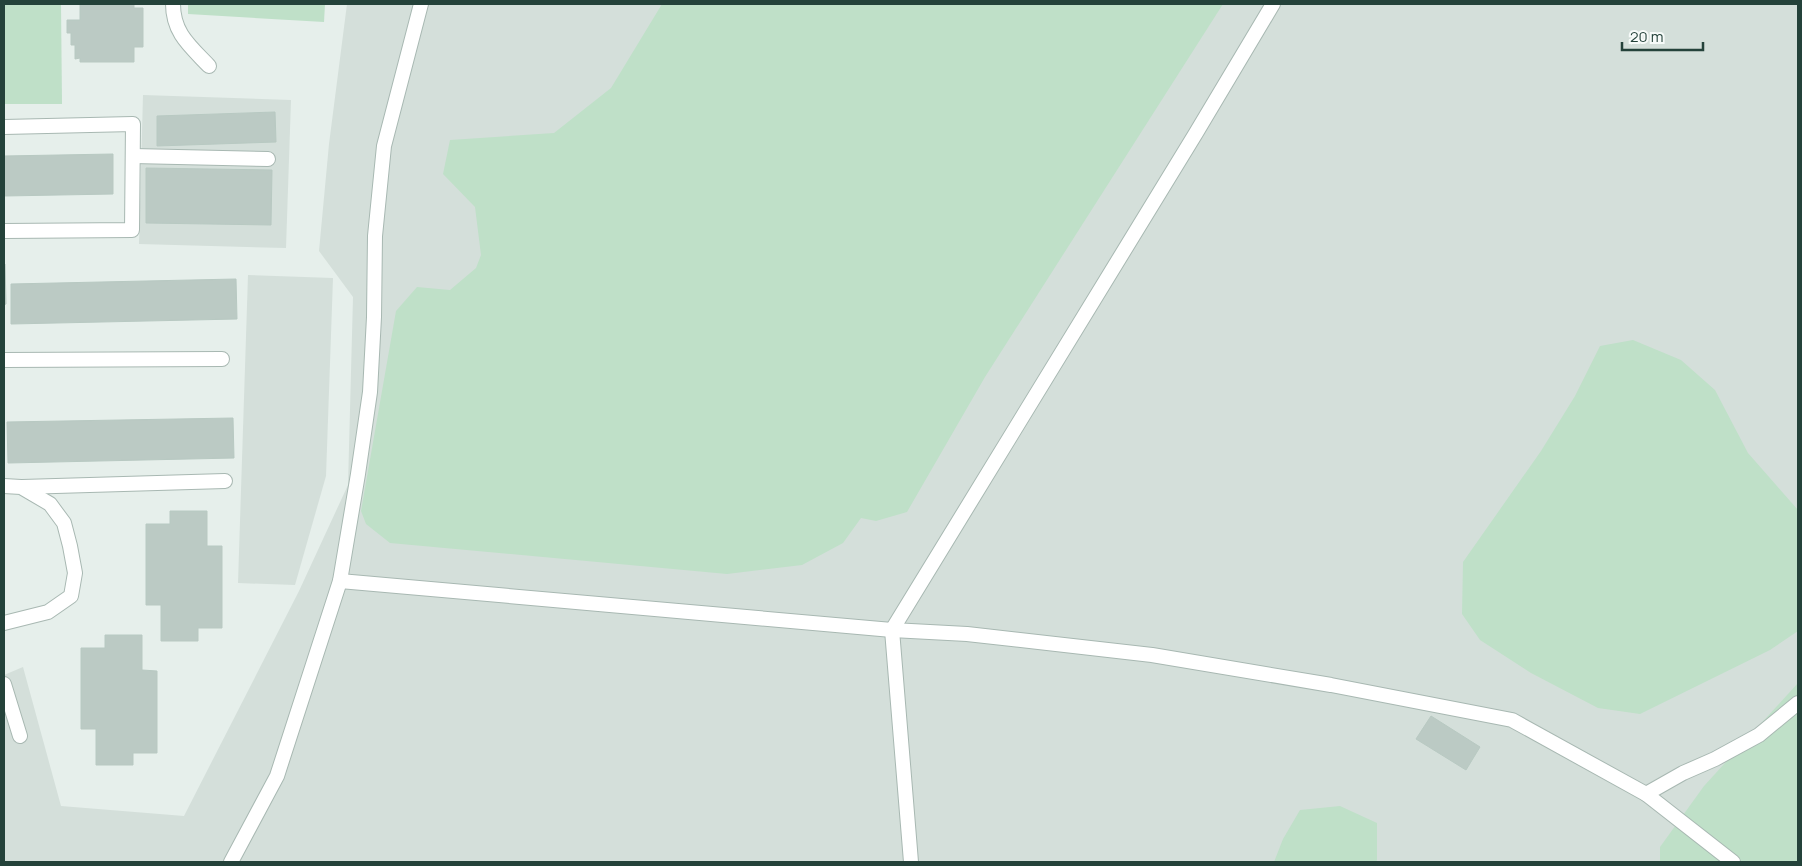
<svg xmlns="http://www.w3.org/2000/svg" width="1802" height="866" font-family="Manrope,sans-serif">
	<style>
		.built { fill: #d4dfda }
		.green { fill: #bfe0c8 }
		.building { fill: #bbcac4; stroke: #b8c9c2 }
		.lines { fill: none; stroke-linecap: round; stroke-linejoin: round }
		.lane-casing { stroke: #a8b8b2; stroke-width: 16 }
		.lane { stroke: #fff; stroke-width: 14 }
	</style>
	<rect width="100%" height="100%" fill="#e6efeb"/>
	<g class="built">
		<polygon points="347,4 1798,4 1798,862 4,862 4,675 23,667 61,806 184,816 299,591 348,485 353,297 319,251 329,144"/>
		<polygon points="143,95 291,100 286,248 139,244"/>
		<polygon points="248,275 333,278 326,476 295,585 238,583"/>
	</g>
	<g class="green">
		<polygon points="4,4 61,4 62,104 4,104"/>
		<polygon points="188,4 325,4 324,22 188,14"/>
		<polygon points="662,4 1223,4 985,377 907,512 876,521 861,518 843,543 802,565 727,574 390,543 366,524 361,511 396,311 417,287 450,290 476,268 481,255 475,207 443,174 450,140 554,133 611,88"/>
		<polygon points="1633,340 1681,360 1715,390 1748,453 1798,510 1798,631 1770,650 1640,714 1598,708 1531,673 1480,640 1462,614 1463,562 1541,451 1575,396 1600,346"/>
		<polygon points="1798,683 1798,862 1660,862 1660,847 1704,786"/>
		<polygon points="1340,806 1377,823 1377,860 1376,862 1274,862 1283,839 1300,810"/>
	</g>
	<g class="building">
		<polygon points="80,4 134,4 134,8 143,8 143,47 134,47 134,62 80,62 80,58 75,59 75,45 71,45 71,33 67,33 67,20 80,20"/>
		<polygon points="275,112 276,142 157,146 157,116"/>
		<polygon points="113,154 113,194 4,196 4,156"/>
		<polygon points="146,168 272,170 271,225 146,223"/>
		<polygon points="4,264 5,264 6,304 4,305"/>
		<polygon points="236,279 237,319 11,324 11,284"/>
		<polygon points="233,418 234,458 8,463 7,422"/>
		<polygon points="170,511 207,511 207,546 222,546 222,628 198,628 198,641 161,641 161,605 146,605 146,524 170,524"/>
		<polygon points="105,635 142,635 142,670 157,671 157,753 133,753 133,765 96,765 96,729 81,729 81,648 105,648"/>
		<polygon points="1431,716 1480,747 1466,770 1416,739"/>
	</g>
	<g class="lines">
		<g class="lane-casing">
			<g id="lane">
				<path d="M173 4C173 33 190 46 209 66"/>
				<polyline points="4,127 133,124 132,230 4,231"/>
				<polyline points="133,156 268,159"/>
				<polyline points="4,360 222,359"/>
				<polyline points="4,486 21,487 50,504 64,523 70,546 75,573 71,596 48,612 4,623"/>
				<polyline points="22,487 225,481"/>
				<polyline points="340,581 892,630 967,634 1152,655 1331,685 1512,720 1646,794 1683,773 1715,759 1759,735 1798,703"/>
				<polyline points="4,684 20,736"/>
				<polyline points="1646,794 1733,862"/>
				<polyline points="231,862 277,776 340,581 358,474 370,392 374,317 375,236 384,146 421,4"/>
				<polyline points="911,862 892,630 1196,133 1273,4"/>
			</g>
		</g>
		<use href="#lane" class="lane"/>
	</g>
	<rect width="1802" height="866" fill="none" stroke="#24423a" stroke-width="10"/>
	<path d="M1622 42v8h81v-8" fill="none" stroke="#24423a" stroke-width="2.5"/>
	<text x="1630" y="42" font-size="15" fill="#24423a" stroke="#f7fbf9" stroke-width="4" paint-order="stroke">20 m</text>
</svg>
